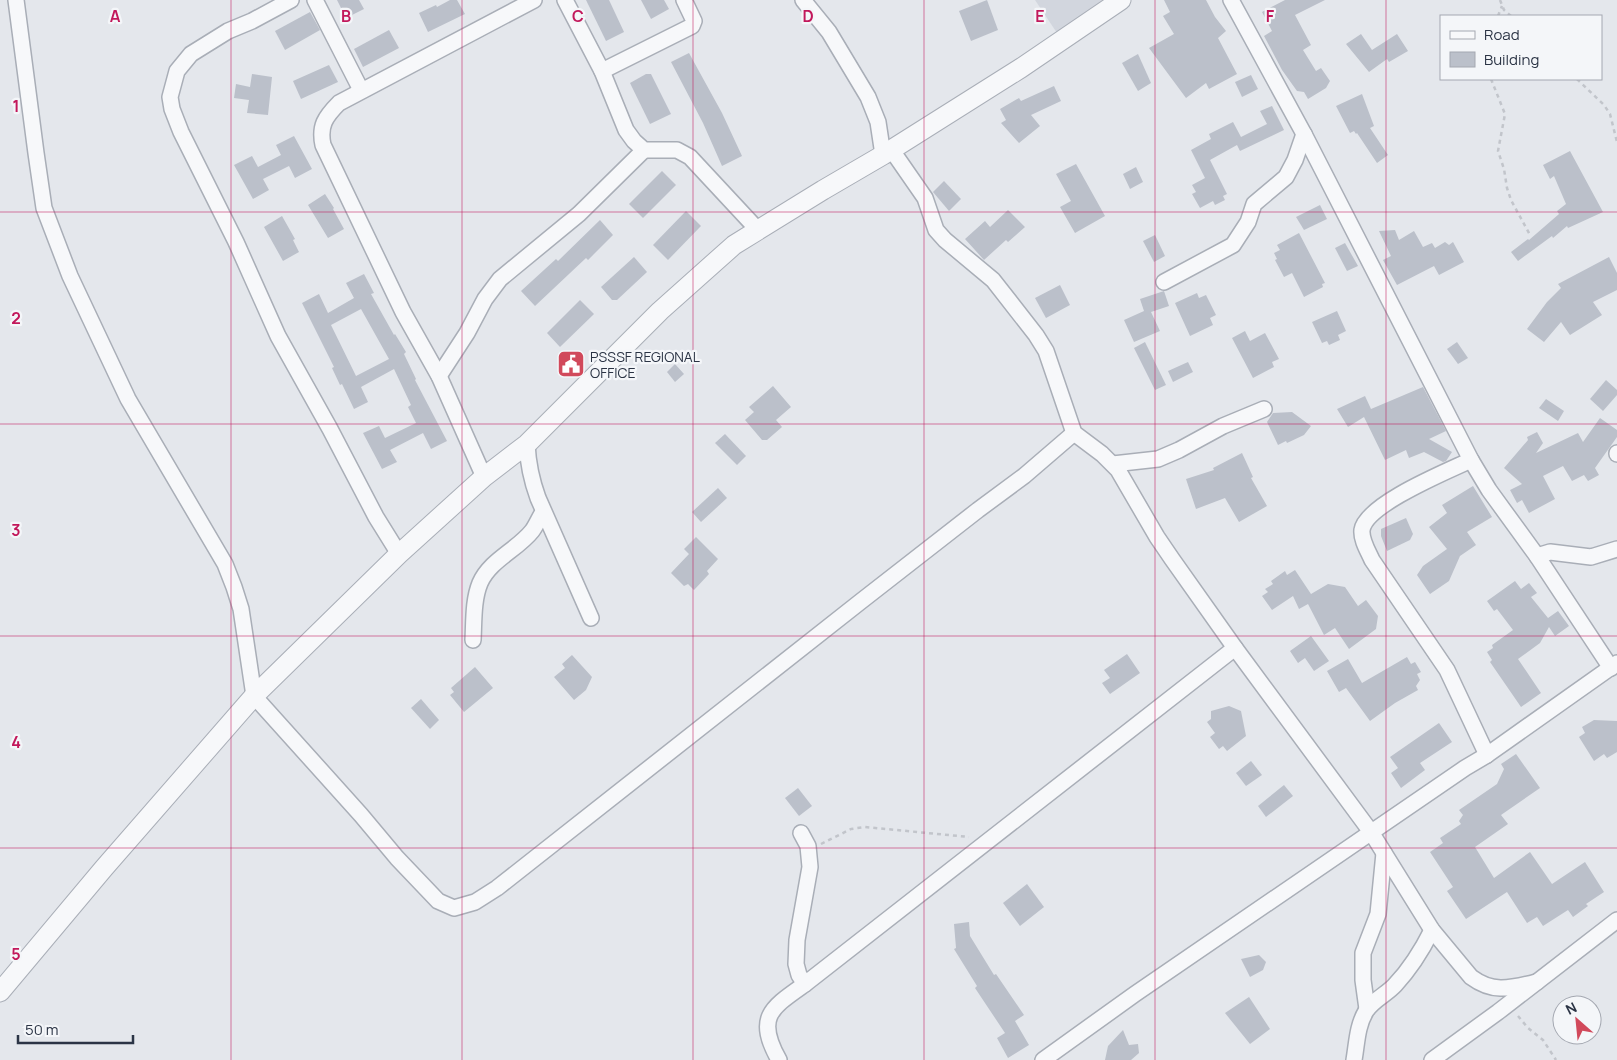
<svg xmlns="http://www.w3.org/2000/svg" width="1617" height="1060" font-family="Manrope,sans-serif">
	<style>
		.built { fill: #d2d6de }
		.building { fill: #bbc0ca; fill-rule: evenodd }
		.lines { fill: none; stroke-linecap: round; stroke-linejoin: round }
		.minor-casing { stroke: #a9aeb7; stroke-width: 18 }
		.tertiary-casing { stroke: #a9aeb7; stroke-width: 21 }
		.path { stroke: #c2c5cb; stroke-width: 2.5; stroke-dasharray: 4 4; stroke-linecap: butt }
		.minor { stroke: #f7f8fa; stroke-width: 15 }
		.tertiary { stroke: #f7f8fa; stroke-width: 19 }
		.grid { fill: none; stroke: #c2185b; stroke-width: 1; stroke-opacity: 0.55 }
		.labels { text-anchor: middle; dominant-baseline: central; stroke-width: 4.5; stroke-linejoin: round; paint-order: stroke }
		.poi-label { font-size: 14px; fill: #2b3445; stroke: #f4f6f9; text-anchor: start }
		.grid-label { font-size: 16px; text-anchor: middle; font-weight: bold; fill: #c2185b; stroke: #f4f6f9; stroke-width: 4.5; stroke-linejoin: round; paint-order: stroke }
	</style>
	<rect width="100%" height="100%" fill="#e4e7ec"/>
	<polygon class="built" points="1035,0 1106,0 1057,33"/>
	<g class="building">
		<polygon points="337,0 359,0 364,9 346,18"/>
		<polygon points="450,0 457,0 465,14 428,32 419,13 436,5 437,7"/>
		<polygon points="586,0 609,0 624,32 606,41"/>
		<polygon points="641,0 664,0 669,9 651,19"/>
		<polygon points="987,0 998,30 971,41 959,11"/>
		<polygon points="1164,0 1206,0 1215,17 1226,31 1218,38 1237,74 1209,89 1206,83 1186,98 1149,48 1174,34 1163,16 1170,12"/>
		<polygon points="1285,0 1325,0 1295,15 1311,45 1303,50 1316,71 1321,68 1330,81 1326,88 1308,99 1304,92 1297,91 1282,70 1264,36 1272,31 1262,12"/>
		<polygon points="310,12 320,30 285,50 275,31"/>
		<polygon points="389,30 399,48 363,67 354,49"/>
		<polygon points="1361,34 1372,50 1397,34 1408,51 1389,62 1387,59 1369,72 1346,44"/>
		<polygon points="689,53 722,113 742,156 722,166 703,123 671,62"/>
		<polygon points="1138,54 1151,83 1138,91 1122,63"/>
		<polygon points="329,65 338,82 301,99 293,81"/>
		<polygon points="252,74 272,77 268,115 247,113 249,100 234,98 236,84 250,87"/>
		<polygon points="646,74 651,74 671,114 650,124 630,83"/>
		<polygon points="1251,75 1258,89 1242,97 1235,82"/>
		<polygon points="1054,86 1061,101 1031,115 1040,126 1019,143 1001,123 1006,120 1000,109 1019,98 1021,101"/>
		<polygon points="1362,94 1374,126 1370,128 1388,155 1377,163 1357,133 1356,134 1354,131 1350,133 1336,106"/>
		<polygon points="1272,106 1284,130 1240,151 1237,145 1210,160 1227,194 1223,196 1225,200 1215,205 1213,201 1200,208 1192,194 1196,192 1192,185 1205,178 1191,150 1211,139 1209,134 1233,122 1241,137 1267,124 1260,111"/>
		<polygon points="294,136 312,169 295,178 289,166 263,179 269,190 253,199 234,165 252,156 258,167 281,155 276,145"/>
		<polygon points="1570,151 1603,212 1568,228 1567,226 1553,238 1552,236 1518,261 1511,252 1528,239 1529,240 1559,214 1557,211 1566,204 1554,176 1550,179 1543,165"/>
		<polygon points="1076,164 1105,216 1075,233 1060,207 1071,201 1056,174"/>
		<polygon points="1136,167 1143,182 1130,189 1123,174"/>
		<polygon points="662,171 676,185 643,218 629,204"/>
		<polygon points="944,181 961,199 949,211 933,192"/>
		<polygon points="325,194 334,208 333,209 344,229 328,238 308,205"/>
		<polygon points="1320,205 1327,219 1304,230 1296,217"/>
		<polygon points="1008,210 1025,227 1008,242 1006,240 984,260 965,239 985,221 990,227"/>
		<polygon points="686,211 701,226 668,260 653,245"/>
		<polygon points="282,216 295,239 293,240 299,252 283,261 264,227"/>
		<polygon points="600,220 613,235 588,260 586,258 535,306 521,291 556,259 558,261"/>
		<polygon points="1395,230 1399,240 1414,231 1423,247 1432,243 1435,248 1445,242 1449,245 1453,242 1464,262 1439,275 1434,266 1397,285 1383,260 1391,256 1379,231"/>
		<polygon points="1299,233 1325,283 1322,284 1323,287 1304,297 1292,273 1284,277 1275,260 1277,259 1274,253 1280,250 1277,245"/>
		<polygon points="1155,235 1165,256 1154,262 1143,241"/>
		<polygon points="1345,243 1358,266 1347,271 1335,248"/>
		<polygon points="634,257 647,272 617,300 612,300 601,287"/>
		<polygon points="1609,257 1617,273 1617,290 1593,302 1602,315 1570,335 1561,322 1544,342 1527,329 1547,302 1561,288 1558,284"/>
		<path d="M364 274 374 293 371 294 394 335 395 334 406 352 404 354 416 379 415 380 447 441 431 449 423 433 390 450 397 462 382 469 363 433 379 426 385 438 416 423 408 407 411 405 394 369 361 387 368 402 354 409 342 384 340 385 332 368 334 367 302 303 319 294 328 313 354 298 346 283ZM361 309 389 359 356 376 331 325Z"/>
		<polygon points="1060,285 1070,305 1046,318 1035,298"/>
		<polygon points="1164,291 1169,306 1151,312 1160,331 1134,342 1124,320 1144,311 1140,299"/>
		<polygon points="1197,293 1199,298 1206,295 1216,315 1210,318 1213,325 1190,336 1175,303"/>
		<polygon points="580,300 594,314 560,347 547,333"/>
		<polygon points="1337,311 1346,331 1338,335 1340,340 1329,345 1327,341 1322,343 1312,322"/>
		<polygon points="1245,331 1250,341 1265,333 1279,359 1272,362 1274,367 1253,378 1232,338"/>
		<polygon points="1145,342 1166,385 1155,390 1134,348"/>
		<polygon points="1457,342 1468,358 1458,364 1447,349"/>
		<polygon points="1188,362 1193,372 1173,382 1168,371"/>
		<polygon points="675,364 684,374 675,382 667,372"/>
		<polygon points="1606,380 1617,390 1617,395 1603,411 1590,399"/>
		<polygon points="773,386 791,407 776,420 782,427 767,440 762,440 745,420 754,412 749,407"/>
		<polygon points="1423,387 1446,431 1429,439 1452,452 1446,461 1443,462 1424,452 1409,458 1406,450 1385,460 1364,417 1348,427 1337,409 1365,396 1371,409"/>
		<polygon points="1546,399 1564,411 1558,421 1539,408"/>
		<polygon points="1292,412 1311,426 1304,435 1287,443 1286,441 1278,445 1267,422 1273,413"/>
		<polygon points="1600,418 1617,430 1617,437 1595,468 1599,475 1588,481 1584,475 1572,481 1563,466 1543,476 1555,499 1529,513 1522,500 1517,503 1510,490 1522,484 1504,468 1528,440 1527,437 1537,432 1543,443 1536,453 1578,433 1583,442"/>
		<polygon points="725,434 746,456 737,465 715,443"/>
		<polygon points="1242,453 1253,477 1251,478 1267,506 1239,522 1225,498 1196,509 1186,479 1214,470 1213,468"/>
		<polygon points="1473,486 1492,517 1467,532 1476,545 1460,556 1449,581 1430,594 1417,575 1423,566 1447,549 1429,527 1447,513 1442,505"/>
		<polygon points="718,488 727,498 701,522 692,512"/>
		<polygon points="1406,518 1413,534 1410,540 1387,551 1381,536 1381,529"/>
		<polygon points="696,537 718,559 707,571 709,574 694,590 688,584 684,586 671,573 689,554 684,549"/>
		<polygon points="1295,570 1311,594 1328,584 1345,587 1358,606 1366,600 1378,616 1376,629 1349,649 1335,628 1324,635 1308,604 1299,609 1293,596 1272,610 1262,596 1268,592 1265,589 1273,584 1271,581 1285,571 1287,575"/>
		<polygon points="1515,581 1521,589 1529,583 1537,593 1531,597 1548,618 1558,611 1569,626 1555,636 1549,627 1540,643 1518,659 1541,693 1521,707 1490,662 1492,660 1487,652 1493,648 1492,645 1513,630 1497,609 1494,611 1487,601"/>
		<polygon points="1311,636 1329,661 1314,671 1305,658 1298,663 1290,651"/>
		<polygon points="1127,654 1140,673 1110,694 1102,683 1110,678 1104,670"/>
		<polygon points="572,655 592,677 586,690 574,700 554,677 565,668 562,664"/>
		<polygon points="1407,657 1411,664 1415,662 1421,672 1417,674 1420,680 1416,686 1418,690 1395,703 1370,721 1346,688 1339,692 1327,671 1348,659 1362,683"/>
		<polygon points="475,667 493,688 464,712 450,695 454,692 451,688"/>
		<polygon points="421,699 439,720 430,729 411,708"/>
		<polygon points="1229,706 1241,711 1246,736 1227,751 1223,746 1219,749 1210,737 1215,733 1207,722 1211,719 1211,711"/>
		<polygon points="1594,720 1617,721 1617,752 1607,758 1604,754 1594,761 1579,737 1585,733 1582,727"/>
		<polygon points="1439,723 1452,742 1420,763 1425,770 1401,788 1391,773 1398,768 1390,757"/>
		<polygon points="1516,754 1540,788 1501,815 1508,824 1475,847 1494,878 1530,852 1552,884 1585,862 1604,892 1586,904 1588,906 1573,917 1568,910 1543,926 1537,917 1527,923 1507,892 1466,919 1447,891 1453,887 1430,852 1443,843 1440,838 1461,824 1459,821 1463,815 1459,810 1497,784 1504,769 1501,764"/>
		<polygon points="1251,761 1262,775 1246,786 1236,773"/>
		<polygon points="1284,785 1293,796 1266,817 1258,806"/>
		<polygon points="798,788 812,806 799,816 785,798"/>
		<polygon points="1027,884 1044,907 1020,926 1003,903"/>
		<polygon points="969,922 970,936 994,975 996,974 1024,1015 1015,1021 1029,1045 1008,1058 997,1038 1005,1033 975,988 977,986 954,949 956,948 954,924"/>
		<polygon points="1259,955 1266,962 1263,970 1250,977 1241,959"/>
		<polygon points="1249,997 1270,1029 1250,1044 1225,1013"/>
		<polygon points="1123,1030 1129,1045 1138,1044 1139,1053 1131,1060 1105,1060 1108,1046"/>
	</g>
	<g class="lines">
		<g class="minor-casing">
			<g id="minor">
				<polyline points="16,0 36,153 44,208 70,276 128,399 225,564 234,587 241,609 254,696 361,815 397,858 438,901 454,908 475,902 497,888 860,602 978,510 1024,476 1074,433"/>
				<polyline points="291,0 252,21 228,31 191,54 177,71 170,97 172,109 181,132 236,242 278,336 330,429 376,517 399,554"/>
				<polyline points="315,0 361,90"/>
				<polyline points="565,0 602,71 626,130 634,141 644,150 677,150 690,157 757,229"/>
				<polyline points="803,0 829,32 868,97 878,122 883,155"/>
				<polyline points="1231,0 1304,134 1471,460 1489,490 1537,556 1611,668"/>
				<polyline points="602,71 692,26 694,21 684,0"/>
				<path d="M891 149 925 198 936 230 945 240 993 280 1036 335 1046 351 1074 433 1102 454 1118 470 1157 537 1172 559 1235 648 1371 832 1432 930 1471 977C1494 994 1511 988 1537 982"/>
				<polyline points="1164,282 1233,245 1248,222 1254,204 1286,177 1295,160 1304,134"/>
				<polyline points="439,376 467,333 485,299 500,279 579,214 644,150"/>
				<path d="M527 444C528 464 531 479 538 498L591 618"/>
				<polyline points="1617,453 1617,454"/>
				<path d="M1471 460C1448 471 1366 504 1362 530 1361 540 1368 551 1372 560L1447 670 1487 755"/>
				<polyline points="1113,464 1158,459 1179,450 1223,426 1264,409"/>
				<path d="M484 477 439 376 403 312 323 145C319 126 325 117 339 103L534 0"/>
				<polyline points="1537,556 1550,552 1591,557 1617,549"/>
				<path d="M473 640C474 621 473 600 480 583 490 560 517 550 532 531 536 526 539 518 543 512"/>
				<polyline points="801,833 808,846 810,867 797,940 796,964 799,975 805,984"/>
				<polyline points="1367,1009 1363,980 1363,953 1378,914 1384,853"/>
				<path d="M779 1060C755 1017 771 1008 805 984L1235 648"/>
				<polyline points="1043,1060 1135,994 1465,768 1487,755 1617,663"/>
				<path d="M1354 1060C1357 1043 1357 1026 1366 1011 1373 1000 1387 994 1395 985 1411 968 1422 950 1432 930"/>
				<polyline points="1432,1060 1498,1012 1617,920"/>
			</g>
		</g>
		<g class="tertiary-casing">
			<polyline id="tertiary" points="0,992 104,868 254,696 399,554 484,477 527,444 660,311 734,245 823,190 883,155 1021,68 1121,0"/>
		</g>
		<g class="path">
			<polyline points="1500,0 1504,10 1511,16"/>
			<polyline points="1498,16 1502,6"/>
			<polyline points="1491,79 1505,114 1498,151 1504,169 1507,188 1511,200 1530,235"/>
			<polyline points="1577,79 1604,105 1610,114 1617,142"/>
			<polyline points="821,844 851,829 865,827 969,837"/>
			<polyline points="1518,1016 1528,1028 1543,1040 1556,1060"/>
		</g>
		<use href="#minor" class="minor"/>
		<use href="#tertiary" class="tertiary"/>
	</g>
	<path class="grid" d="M231 0V1060M462 0V1060M693 0V1060M924 0V1060M1155 0V1060M1386 0V1060M0 212H1617M0 424H1617M0 636H1617M0 848H1617"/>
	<defs>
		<g id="civic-square" transform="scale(1.4375)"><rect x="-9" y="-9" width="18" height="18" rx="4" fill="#d1495b" stroke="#f4f6f9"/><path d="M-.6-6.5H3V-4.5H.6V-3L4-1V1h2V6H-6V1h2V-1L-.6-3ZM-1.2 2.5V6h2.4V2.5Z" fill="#fff"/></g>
	</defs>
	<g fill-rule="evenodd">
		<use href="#civic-square" x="571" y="364"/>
	</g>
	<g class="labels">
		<g class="poi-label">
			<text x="590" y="356">PSSSF REGIONAL<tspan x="590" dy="16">OFFICE</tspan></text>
		</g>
	</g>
	<g class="grid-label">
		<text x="115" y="22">A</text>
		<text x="346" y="22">B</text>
		<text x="578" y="22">C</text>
		<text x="808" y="22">D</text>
		<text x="1040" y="22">E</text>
		<text x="1270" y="22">F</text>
		<text x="16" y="112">1</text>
		<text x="16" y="324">2</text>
		<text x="16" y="536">3</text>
		<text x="16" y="748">4</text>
		<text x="16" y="960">5</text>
	</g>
	<rect x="1440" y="15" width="162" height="65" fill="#f4f6f9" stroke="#a4a8b1"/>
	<rect x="1450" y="31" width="25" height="8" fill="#f7f8fa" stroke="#a4a8b1"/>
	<text x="1484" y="40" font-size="15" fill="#2b3445">Road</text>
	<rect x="1450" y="52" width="25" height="15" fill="#bbc0ca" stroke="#a4a8b1"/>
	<text x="1484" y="65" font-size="15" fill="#2b3445">Building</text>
	<g transform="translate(1577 1020) rotate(333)"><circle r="24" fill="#f4f6f9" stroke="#a4a8b1"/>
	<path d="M0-4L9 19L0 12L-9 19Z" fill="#d1495b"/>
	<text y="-8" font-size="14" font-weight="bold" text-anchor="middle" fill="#2b3445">N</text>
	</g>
	<path d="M18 1035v8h115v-8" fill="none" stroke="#2b3445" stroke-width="2.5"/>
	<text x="25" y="1035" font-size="15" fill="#2b3445" stroke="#f4f6f9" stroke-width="4" paint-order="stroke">50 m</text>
</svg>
